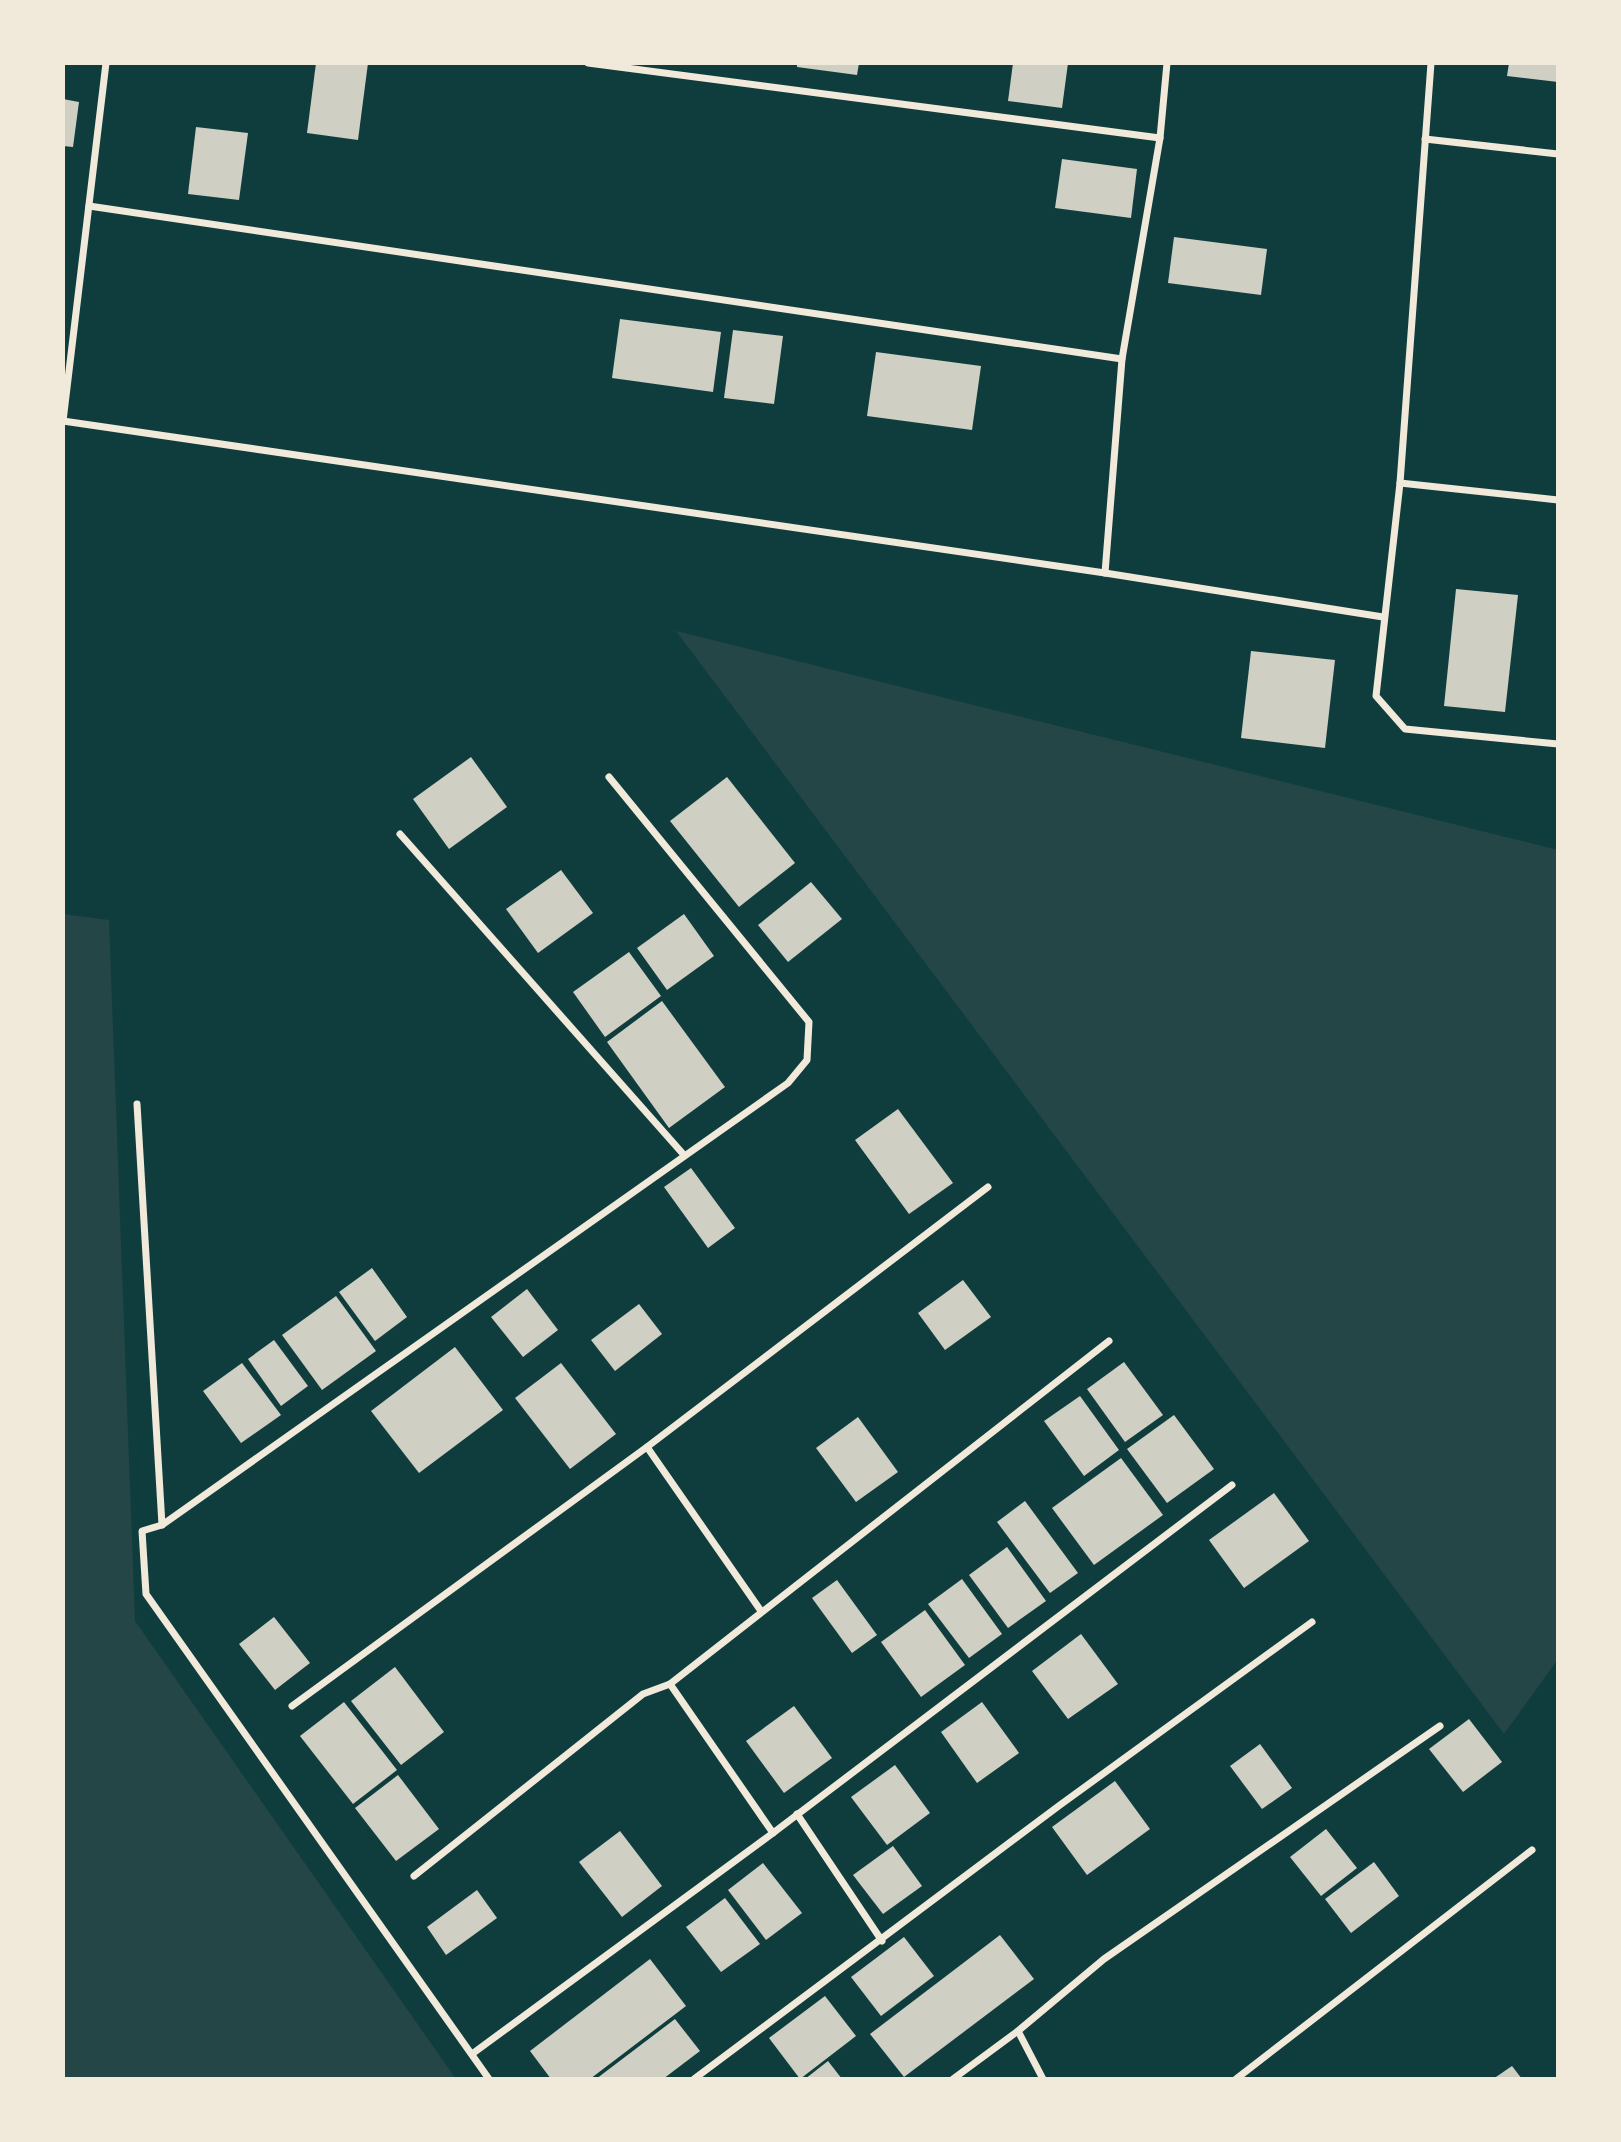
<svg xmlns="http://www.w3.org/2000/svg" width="1621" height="2142" font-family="'IBM Plex Serif',serif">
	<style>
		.green { fill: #244646 }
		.building { fill: #cfcfc3 }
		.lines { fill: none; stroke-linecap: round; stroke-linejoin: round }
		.minor { stroke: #f1e9da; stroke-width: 7 }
	</style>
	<rect width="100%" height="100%" fill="#0f3d3e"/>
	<g class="green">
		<polygon points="676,631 1558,850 1558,1659 1504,1734"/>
		<polygon points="63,914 109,920 135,1621 456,2079 63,2079"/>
	</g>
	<g class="building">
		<polygon points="316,63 368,63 358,140 307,133"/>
		<polygon points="797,63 859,63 857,75 797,67"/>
		<polygon points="1013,63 1068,63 1062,108 1008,101"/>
		<polygon points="1509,63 1558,63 1558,82 1507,76"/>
		<polygon points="63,99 79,102 73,147 63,146"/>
		<polygon points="196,127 248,133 239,200 188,194"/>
		<polygon points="1062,159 1137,169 1131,218 1055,208"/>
		<polygon points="1174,237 1267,249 1261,295 1168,283"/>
		<polygon points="620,319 721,332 713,392 612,378"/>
		<polygon points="733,330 783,336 774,404 724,398"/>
		<polygon points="876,352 981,366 972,430 867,416"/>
		<polygon points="1456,589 1518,595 1505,712 1444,706"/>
		<polygon points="1251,651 1335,660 1325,748 1241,738"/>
		<polygon points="471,757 507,807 449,849 413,799"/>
		<polygon points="727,777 795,863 739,907 670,821"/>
		<polygon points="561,870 593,913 538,953 506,909"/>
		<polygon points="811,882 842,919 788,962 758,925"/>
		<polygon points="684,914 714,956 667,990 637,948"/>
		<polygon points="629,952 661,996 605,1037 573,992"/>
		<polygon points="662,1001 725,1087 669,1128 607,1042"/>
		<polygon points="898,1109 953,1183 909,1214 855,1140"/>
		<polygon points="691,1168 735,1228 708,1248 664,1187"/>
		<polygon points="372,1268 407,1317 375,1341 339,1292"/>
		<polygon points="963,1280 991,1317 945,1350 918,1313"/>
		<polygon points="527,1289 558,1330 523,1357 491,1317"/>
		<polygon points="336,1296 376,1351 322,1390 282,1335"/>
		<polygon points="639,1304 662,1334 615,1371 591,1340"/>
		<polygon points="274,1340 308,1386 281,1406 248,1359"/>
		<polygon points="455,1347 503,1410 419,1473 371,1411"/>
		<polygon points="1124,1362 1163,1415 1125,1442 1087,1389"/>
		<polygon points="242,1363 281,1415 241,1443 203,1391"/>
		<polygon points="561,1363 616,1434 570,1469 515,1398"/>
		<polygon points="1080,1396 1119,1450 1084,1476 1044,1421"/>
		<polygon points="1174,1415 1214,1469 1167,1503 1127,1449"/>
		<polygon points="858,1417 898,1472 856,1502 816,1448"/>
		<polygon points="1121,1458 1163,1515 1094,1565 1052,1508"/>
		<polygon points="1274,1493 1309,1541 1244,1588 1209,1540"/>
		<polygon points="1025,1501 1078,1573 1050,1593 997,1522"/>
		<polygon points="1007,1547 1046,1601 1008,1628 969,1575"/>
		<polygon points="962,1579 1002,1634 969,1658 928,1604"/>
		<polygon points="837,1580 877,1635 852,1653 812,1598"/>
		<polygon points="925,1610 965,1665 921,1697 881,1642"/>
		<polygon points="274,1617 310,1663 275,1690 239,1644"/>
		<polygon points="1081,1634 1118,1684 1068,1719 1032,1671"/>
		<polygon points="395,1667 444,1732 401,1765 351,1701"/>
		<polygon points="344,1702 397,1770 353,1804 300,1736"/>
		<polygon points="982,1702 1019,1753 977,1783 941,1732"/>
		<polygon points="794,1706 832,1758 784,1793 746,1741"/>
		<polygon points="1469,1719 1502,1762 1463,1792 1429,1749"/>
		<polygon points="1260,1744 1292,1788 1262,1809 1230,1766"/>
		<polygon points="895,1765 930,1813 887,1845 851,1797"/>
		<polygon points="398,1775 439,1829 396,1861 355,1808"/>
		<polygon points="1115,1781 1150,1829 1087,1875 1052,1827"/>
		<polygon points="1326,1829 1357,1868 1321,1896 1290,1857"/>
		<polygon points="620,1831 662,1886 622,1917 579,1862"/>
		<polygon points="893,1846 922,1886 883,1914 853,1875"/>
		<polygon points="1374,1862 1399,1896 1351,1933 1325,1899"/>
		<polygon points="763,1863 802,1913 766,1940 728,1890"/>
		<polygon points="477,1890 497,1918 446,1955 427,1927"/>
		<polygon points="725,1898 760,1944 721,1972 686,1927"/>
		<polygon points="1000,1935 1034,1979 904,2077 870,2034"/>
		<polygon points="904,1937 934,1976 881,2016 851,1977"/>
		<polygon points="650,1959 686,2006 590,2079 551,2079 530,2051"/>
		<polygon points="825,1996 856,2036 800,2079 769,2038"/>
		<polygon points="675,2019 700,2051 663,2079 596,2079"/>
		<polygon points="828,2061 842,2079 805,2079"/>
		<polygon points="1512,2066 1522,2079 1493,2079"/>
	</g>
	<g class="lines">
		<g class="minor">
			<polyline points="588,63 1160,138"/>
			<polyline points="1431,63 1400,483 1376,696 1405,729 1558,744"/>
			<polyline points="1425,139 1558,154"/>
			<polyline points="89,206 1122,359"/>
			<polyline points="63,421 1105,573 1383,617"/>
			<polyline points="63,421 106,63"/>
			<polyline points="1400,483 1558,500"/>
			<polyline points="1105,573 1122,359 1160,138 1167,63"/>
			<polyline points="400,834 684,1155"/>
			<polyline points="137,1104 162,1525"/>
			<polyline points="647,1447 761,1611"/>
			<polyline points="670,1684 773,1833"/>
			<polyline points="292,1706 647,1447 988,1187"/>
			<polyline points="797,1814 882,1941"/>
			<polyline points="414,1876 643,1694 670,1684 1109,1341"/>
			<polyline points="1018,2031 1043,2079"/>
			<polyline points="472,2054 773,1833 1232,1485"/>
			<polyline points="489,2079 146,1594 142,1531 162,1525 788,1083 807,1060 809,1022 609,777"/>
			<polyline points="694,2079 1060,1805 1312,1622"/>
			<polyline points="953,2079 1018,2031 1104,1959 1440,1726"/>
			<polyline points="1236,2079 1532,1850"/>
		</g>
	</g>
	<rect width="1621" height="2142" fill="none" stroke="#f1e9da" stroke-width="130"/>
</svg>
